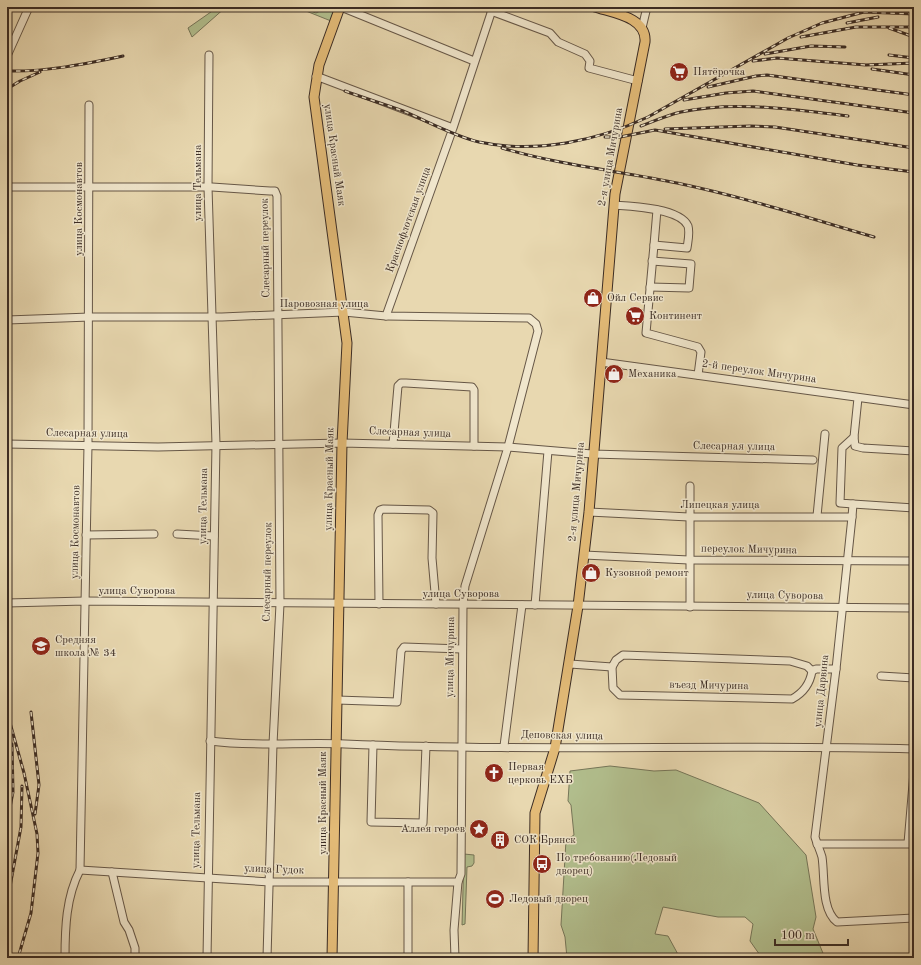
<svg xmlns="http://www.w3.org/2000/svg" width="921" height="965" font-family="'Old Standard TT',serif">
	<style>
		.green { fill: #b2bf8e; stroke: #767659 }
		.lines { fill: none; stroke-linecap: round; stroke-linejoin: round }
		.minor-casing { stroke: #665747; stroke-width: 9 }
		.major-casing { stroke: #3b2c24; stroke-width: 11 }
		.minor { stroke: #f0e6cc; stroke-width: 7 }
		.major { stroke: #e4bc78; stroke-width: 9 }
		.rail-casing { stroke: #3b2c24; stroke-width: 3 }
		.rail { stroke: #f0e6cc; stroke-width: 1.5; stroke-dasharray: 4.5; stroke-linecap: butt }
		.labels { text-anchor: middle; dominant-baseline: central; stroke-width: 3; stroke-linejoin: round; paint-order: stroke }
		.poi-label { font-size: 11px; fill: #3b2c24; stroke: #f0e6cc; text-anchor: start }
		.street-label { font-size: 11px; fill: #3b2c24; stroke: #f0e6cc }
	</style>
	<rect width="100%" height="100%" fill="#e8d8b0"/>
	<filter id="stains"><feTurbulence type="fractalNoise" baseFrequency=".005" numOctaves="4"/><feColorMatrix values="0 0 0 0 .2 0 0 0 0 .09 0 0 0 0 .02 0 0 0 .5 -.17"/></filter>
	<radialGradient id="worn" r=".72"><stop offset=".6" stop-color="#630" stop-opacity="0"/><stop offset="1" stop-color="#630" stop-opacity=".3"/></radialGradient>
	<g class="green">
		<polygon points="218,7 226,7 192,37 188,28"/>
		<polygon points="306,7 309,7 308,10 316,13 324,9 325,7 336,7 331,21 306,11"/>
		<polygon points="610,766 654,771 676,770 759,803 806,855 816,917 813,929 825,958 762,958 750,941 753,924 745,917 718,917 663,907 655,934 668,936 680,958 567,958 565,937 561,925 566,840 574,835 571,805 568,801 570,771"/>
		<polygon points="464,854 474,855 474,863 472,866 467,867 465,924 462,925"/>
	</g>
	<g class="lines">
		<g class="minor-casing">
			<g id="minor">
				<polyline points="341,7 474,61"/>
				<polyline points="491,11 550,33 558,42 585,54 590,61 589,68 638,81"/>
				<polyline points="642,28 647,7"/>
				<polyline points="7,56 29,7"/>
				<polyline points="316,76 453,128 493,7"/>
				<polyline points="7,187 212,187 270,191 275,191 277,196 280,604 273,744 267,958"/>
				<path d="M614 205C631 206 680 208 688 226 690 233 688 241 687 248L654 245 646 333 698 347 701 352 698 375"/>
				<polyline points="654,245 657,210"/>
				<polyline points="650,287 689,288 691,264 652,261"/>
				<polyline points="386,316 452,131"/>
				<polyline points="7,320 90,317 222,317 344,312 386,316 529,318 536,324 538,331 508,447 465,586 463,605 461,874 458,882 270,882 80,870"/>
				<polyline points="601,362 914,405"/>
				<path d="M858 398 854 437 842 448 840 503 853 504 852 517 836 669 815 837C817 844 820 850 822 857 825 876 821 910 837 922L914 918"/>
				<polyline points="854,437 855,446 863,448 914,451"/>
				<polyline points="7,444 158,447 342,443 508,447 592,454 813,460"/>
				<polyline points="393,444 398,386 401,383 406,383 472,387 474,390 474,446"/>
				<polyline points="853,504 914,508"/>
				<polyline points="589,512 689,517 852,517"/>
				<polyline points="817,516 825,434"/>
				<polyline points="177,534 214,536"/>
				<polyline points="86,535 154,534"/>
				<polyline points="584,555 689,560 914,561"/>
				<polyline points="7,603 85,601 914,608"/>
				<polyline points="379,604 378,515 380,510 383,509 429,510 433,513 432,558 436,604"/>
				<polyline points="535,605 548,451"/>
				<polyline points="690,607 690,486"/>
				<polyline points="570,664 612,667 616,660 623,655 790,661 807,666 812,671 816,669 836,669"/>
				<path d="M612 667 613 688 620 695 792 699C803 693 810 684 812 671"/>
				<polyline points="881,676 914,678"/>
				<polyline points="337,700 397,702 401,651 404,647 462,649"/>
				<path d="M210 741C255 747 300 742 345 744 534 752 724 744 914 749"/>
				<polyline points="373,745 371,822 423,823 426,746"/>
				<polyline points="504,746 522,605"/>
				<polyline points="908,843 914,772"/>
				<polyline points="817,844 914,844"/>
				<polyline points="112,872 124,922 129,930 135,948 135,958"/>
				<polyline points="408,957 408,882"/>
				<path d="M65 958C65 928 66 897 80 870L88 445 89 105"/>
				<polyline points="207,958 216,444 208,187 209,55"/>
				<polyline points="455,958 454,930 458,882"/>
			</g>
		</g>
		<g class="major-casing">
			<g id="major">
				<polyline points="332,958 342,443 347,343 314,97 319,65 340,7"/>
				<path d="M533 958 535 813 555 748 578 606 589 512 615 194 645 42C647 17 613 13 595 7"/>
			</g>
		</g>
		<use href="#minor" class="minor"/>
		<use href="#major" class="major"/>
		<g class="rail-casing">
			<g id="rail">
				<polyline points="847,23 878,17"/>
				<polyline points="889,28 914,37"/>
				<polyline points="801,37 856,27 914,27"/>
				<polyline points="765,54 811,46 845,47"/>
				<polyline points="889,55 914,58"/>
				<polyline points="753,61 777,58 866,65 914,63"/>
				<polyline points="872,69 914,75"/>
				<path d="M7 71C46 72 85 64 123 56"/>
				<polyline points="708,87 756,76 767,75 914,95"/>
				<polyline points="7,89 20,81 40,72"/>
				<path d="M345 91C364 98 384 104 403 111 427 121 454 136 479 142 536 154 597 141 648 117L788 38 822 23 864 12 914 14"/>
				<polyline points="684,100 726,93 753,91 914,113"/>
				<path d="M641 126C654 121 668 115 681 112 736 100 794 110 848 116"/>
				<polyline points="665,129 750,126 775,127 914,148"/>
				<polyline points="605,137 620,137 655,130 857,165 914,172"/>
				<path d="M502 148C559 165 619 171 677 183 744 197 809 218 874 237"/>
				<polyline points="7,712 24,773 37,834 38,853 31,913 18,958"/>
				<polyline points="31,712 39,785 35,814"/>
				<polyline points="7,823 13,792 12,744"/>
				<polyline points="7,903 21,827 22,786"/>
			</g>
		</g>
		<use href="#rail" class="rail"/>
	</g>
	<defs>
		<g id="supermarket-disc" transform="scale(1)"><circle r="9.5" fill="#8f2418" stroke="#f0e6cc"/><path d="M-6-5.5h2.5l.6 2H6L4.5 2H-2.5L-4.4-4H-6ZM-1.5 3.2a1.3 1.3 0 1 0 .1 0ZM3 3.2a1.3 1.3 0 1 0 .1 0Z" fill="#fff"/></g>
		<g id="shop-disc" transform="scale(1)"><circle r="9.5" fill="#8f2418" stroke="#f0e6cc"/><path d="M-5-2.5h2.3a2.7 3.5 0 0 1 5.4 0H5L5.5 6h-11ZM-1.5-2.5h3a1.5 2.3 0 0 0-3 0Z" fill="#fff"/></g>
		<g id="school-disc" transform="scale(1)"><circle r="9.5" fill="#8f2418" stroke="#f0e6cc"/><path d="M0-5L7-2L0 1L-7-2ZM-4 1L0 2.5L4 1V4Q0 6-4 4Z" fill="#fff"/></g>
		<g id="church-disc" transform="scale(1)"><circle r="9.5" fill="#8f2418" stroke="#f0e6cc"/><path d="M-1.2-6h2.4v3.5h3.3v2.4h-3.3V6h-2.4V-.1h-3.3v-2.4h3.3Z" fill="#fff"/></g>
		<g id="sight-disc" transform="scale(1)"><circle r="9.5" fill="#8f2418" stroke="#f0e6cc"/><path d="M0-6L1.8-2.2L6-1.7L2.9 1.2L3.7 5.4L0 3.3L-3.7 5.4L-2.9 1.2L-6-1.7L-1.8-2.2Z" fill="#fff"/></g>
		<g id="building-disc" transform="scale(1)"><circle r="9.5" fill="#8f2418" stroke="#f0e6cc"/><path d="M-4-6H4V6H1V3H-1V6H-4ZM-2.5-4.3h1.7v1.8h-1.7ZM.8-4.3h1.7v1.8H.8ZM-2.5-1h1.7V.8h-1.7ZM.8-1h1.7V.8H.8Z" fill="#fff"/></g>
		<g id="bus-disc" transform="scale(1)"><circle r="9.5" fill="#8f2418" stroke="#f0e6cc"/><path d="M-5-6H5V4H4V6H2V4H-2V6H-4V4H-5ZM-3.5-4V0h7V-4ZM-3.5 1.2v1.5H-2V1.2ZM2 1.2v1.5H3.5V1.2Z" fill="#fff"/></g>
		<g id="stadium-disc" transform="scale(1)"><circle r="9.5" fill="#8f2418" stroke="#f0e6cc"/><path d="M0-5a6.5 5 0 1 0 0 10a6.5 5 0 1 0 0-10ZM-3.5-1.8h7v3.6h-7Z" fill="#fff"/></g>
	</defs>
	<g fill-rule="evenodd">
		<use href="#supermarket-disc" x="679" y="72"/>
		<use href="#shop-disc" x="593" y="298"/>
		<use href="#supermarket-disc" x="635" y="316"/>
		<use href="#shop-disc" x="614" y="374"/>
		<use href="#shop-disc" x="591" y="573"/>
		<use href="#school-disc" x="41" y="646"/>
		<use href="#church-disc" x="494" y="773"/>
		<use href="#sight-disc" x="479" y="829"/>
		<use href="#building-disc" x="500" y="840"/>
		<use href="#bus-disc" x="542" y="864"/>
		<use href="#stadium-disc" x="495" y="899"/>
	</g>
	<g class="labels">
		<g class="poi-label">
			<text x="693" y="72">Пятёрочка</text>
			<text x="607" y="298">Ойл Сервис</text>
			<text x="649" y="316">Континент</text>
			<text x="628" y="374">Механика</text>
			<text x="605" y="573">Кузовной ремонт</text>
			<text x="55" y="640">Средняя<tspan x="55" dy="13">школа № 34</tspan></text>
			<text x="508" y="767">Первая<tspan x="508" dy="13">церковь ЕХБ</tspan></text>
			<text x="465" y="829" text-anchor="end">Аллея героев</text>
			<text x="514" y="840">СОК Брянск</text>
			<text x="556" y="858">По требованию(Ледовый<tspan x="556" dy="13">дворец)</tspan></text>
			<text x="509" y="899">Ледовый дворец</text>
		</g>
		<g class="street-label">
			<text transform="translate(334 155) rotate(82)">улица Красный Маяк</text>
			<text transform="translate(611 157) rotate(-80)">2-я улица Мичурина</text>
			<text transform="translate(198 183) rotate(-90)">улица Тельмана</text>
			<text transform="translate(79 209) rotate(-90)">улица Космонавтов</text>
			<text transform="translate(409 220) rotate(-70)">Краснофлотская улица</text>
			<text transform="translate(266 248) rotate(-91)">Слесарный переулок</text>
			<text x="324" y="304">Паровозная улица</text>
			<text transform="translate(759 372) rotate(8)">2-й переулок Мичурина</text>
			<text transform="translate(410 433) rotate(2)">Слесарная улица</text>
			<text transform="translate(87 434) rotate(1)">Слесарная улица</text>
			<text transform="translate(734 447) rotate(1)">Слесарная улица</text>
			<text transform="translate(330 479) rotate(-89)">улица Красный Маяк</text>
			<text transform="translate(577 492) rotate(-85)">2-я улица Мичурина</text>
			<text x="720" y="505">Липецкая улица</text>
			<text transform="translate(204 506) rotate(-89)">улица Тельмана</text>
			<text transform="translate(76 532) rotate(-89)">улица Космонавтов</text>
			<text transform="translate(749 550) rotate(1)">переулок Мичурина</text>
			<text transform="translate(268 572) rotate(-89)">Слесарный переулок</text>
			<text x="137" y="591">улица Суворова</text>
			<text x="461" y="594">улица Суворова</text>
			<text transform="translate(785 596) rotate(1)">улица Суворова</text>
			<text transform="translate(451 657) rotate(-89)">улица Мичурина</text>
			<text transform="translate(709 686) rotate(1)">въезд Мичурина</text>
			<text transform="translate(822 691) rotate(-84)">улица Дарвина</text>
			<text transform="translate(562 736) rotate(1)">Деповская улица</text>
			<text transform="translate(323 803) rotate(-90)">улица Красный Маяк</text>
			<text transform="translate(197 830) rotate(-89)">улица Тельмана</text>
			<text transform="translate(274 870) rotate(2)">улица Гудок</text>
		</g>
	</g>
	<rect width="921" height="965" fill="none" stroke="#e8d8b0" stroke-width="24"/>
	<rect x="8" y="8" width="905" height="949" fill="none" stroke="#3b2c24" stroke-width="2"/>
	<rect x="12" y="12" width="897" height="941" fill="none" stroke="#3b2c24"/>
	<path d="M775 939v6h73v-6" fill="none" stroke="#3b2c24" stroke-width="2"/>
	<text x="781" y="939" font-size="12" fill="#3b2c24" stroke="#f0e6cc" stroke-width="3" paint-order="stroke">100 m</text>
	<rect width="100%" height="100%" filter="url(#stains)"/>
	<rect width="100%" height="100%" fill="url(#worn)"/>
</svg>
